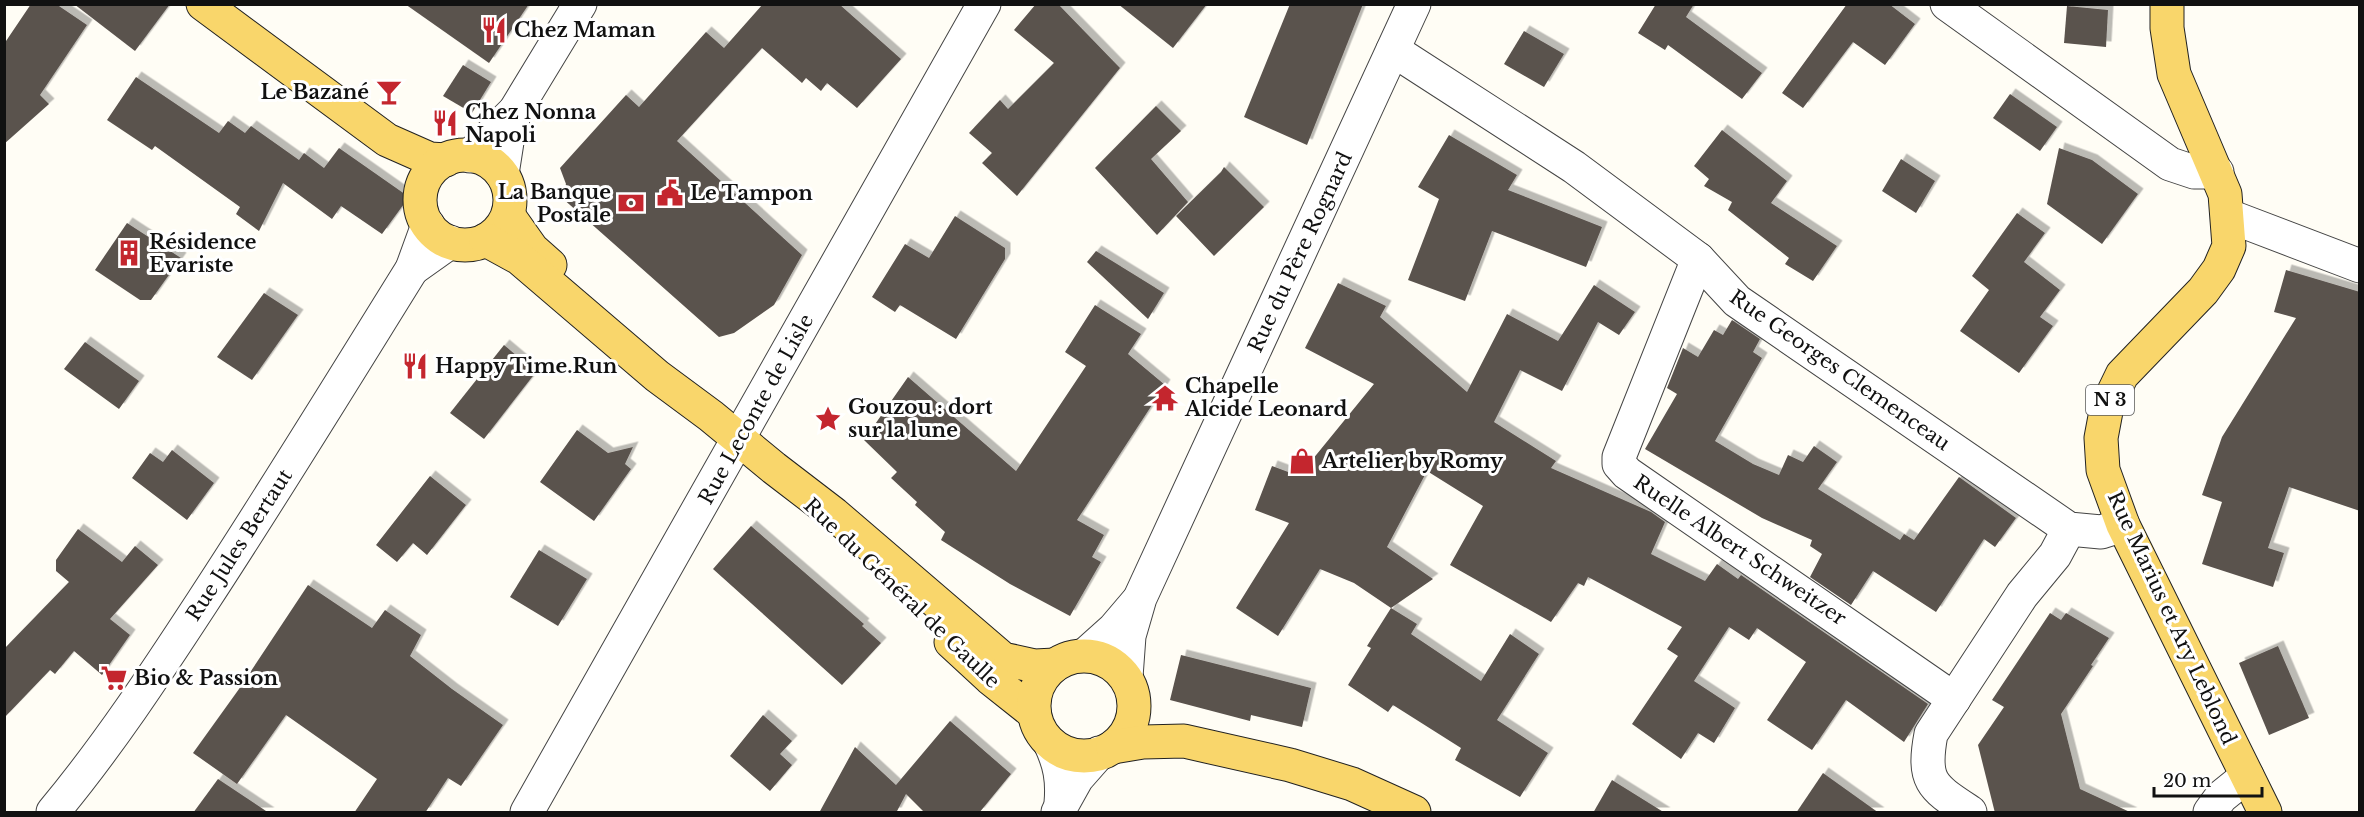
<svg xmlns="http://www.w3.org/2000/svg" width="2364" height="817" font-family="'Libre Baskerville',serif">
	<style>
		.building { fill: #5a524d; filter: url(#shadow) }
		.lines { fill: none; stroke-linecap: round; stroke-linejoin: round }
		.minor-casing { stroke: #444; stroke-width: 35 }
		.major-casing { stroke: #222; stroke-width: 35 }
		.minor { stroke: #fff; stroke-width: 33 }
		.major { stroke: #f9d66b; stroke-width: 33 }
		.labels { text-anchor: middle; dominant-baseline: central; stroke-width: 6; stroke-linejoin: round; paint-order: stroke }
		.shield { fill: #fff; stroke: #585858; stroke-width: 1.5 }
		.shield-label { font-size: 18px; font-weight: bold; fill: #111 }
		.poi-label { font-size: 20px; font-weight: bold; fill: #111; stroke: #fff; text-anchor: start }
		.street-label { font-size: 20px; fill: #111; stroke: #fff }
	</style>
	<defs>
		<filter id="shadow"><feDropShadow dx="5.5" dy="-5.5" stdDeviation="0" flood-color="#0004"/></filter>
	</defs>
	<rect width="100%" height="100%" fill="#fffdf5"/>
	<g class="building">
		<polygon points="31,4 56,4 87,25 40,95 49,104 4,144 4,44"/>
		<polygon points="74,4 170,4 135,51"/>
		<polygon points="405,4 529,4 489,63"/>
		<polygon points="763,4 839,4 901,59 857,108 827,83 821,91 806,78 802,83 762,48 677,141 802,255 774,305 734,333 719,337 561,197 566,184 560,168 626,95 639,107 706,32 724,48"/>
		<polygon points="1036,4 1058,4 1120,68 1017,196 982,163 992,153 969,133 1000,100 1008,109 1054,63 1014,30"/>
		<polygon points="1118,4 1207,4 1173,48"/>
		<polygon points="1290,4 1363,4 1307,145 1244,117"/>
		<polygon points="1656,4 1694,4 1686,17 1762,73 1742,99 1668,45 1665,50 1638,33"/>
		<polygon points="1847,4 1889,4 1915,24 1885,65 1853,42 1803,108 1782,93"/>
		<polygon points="2067,6 2108,10 2106,47 2064,43"/>
		<polygon points="1524,31 1564,54 1544,87 1504,64"/>
		<polygon points="463,65 491,82 472,113 443,96"/>
		<polygon points="136,77 219,133 228,121 245,133 251,126 299,160 304,153 324,168 339,148 409,197 382,234 341,206 332,219 283,183 259,231 236,214 240,207 155,146 152,150 107,120"/>
		<polygon points="2010,94 2057,127 2040,151 1993,118"/>
		<polygon points="1156,106 1181,131 1151,159 1188,202 1157,235 1095,168"/>
		<polygon points="1722,130 1787,181 1771,203 1837,246 1813,281 1785,264 1789,258 1728,210 1732,202 1704,186 1709,179 1694,166"/>
		<polygon points="1449,135 1517,175 1508,190 1602,227 1586,267 1492,231 1465,301 1408,280 1439,199 1418,187"/>
		<polygon points="2059,148 2092,160 2138,194 2102,244 2047,204"/>
		<polygon points="1901,159 1935,181 1916,213 1882,191"/>
		<polygon points="1224,167 1264,207 1214,256 1176,216 1221,172"/>
		<polygon points="2017,213 2045,233 2024,262 2060,290 2040,317 2053,326 2019,373 1960,331 1989,290 1972,276"/>
		<polygon points="955,216 1005,248 1005,259 956,339 900,305 895,312 872,297 905,244 929,258"/>
		<polygon points="127,223 181,258 151,300 140,300 95,270"/>
		<polygon points="1096,251 1164,293 1148,319 1087,262"/>
		<polygon points="2286,270 2360,292 2360,511 2289,487 2268,548 2284,553 2273,587 2202,564 2222,502 2202,495 2222,437 2296,318 2274,312"/>
		<polygon points="1338,283 1386,306 1380,317 1467,392 1507,314 1558,341 1594,285 1635,312 1619,335 1598,322 1562,391 1520,370 1494,422 1556,461 1551,468 1651,512 1665,522 1651,554 1705,581 1717,564 1738,579 1741,575 1928,704 1904,742 1846,700 1812,750 1767,720 1806,662 1757,628 1749,640 1729,627 1694,681 1735,708 1714,743 1698,733 1681,759 1632,724 1678,656 1667,649 1682,627 1588,577 1584,586 1578,583 1551,622 1450,565 1483,506 1427,471 1387,547 1433,579 1391,608 1354,583 1320,569 1278,636 1236,608 1289,523 1255,510 1272,466 1299,476 1374,384 1305,348"/>
		<polygon points="264,293 298,315 252,380 217,357"/>
		<polygon points="1095,305 1141,334 1128,354 1165,385 1077,520 1104,535 1092,557 1101,562 1070,616 1010,584 941,540 945,532 915,505 917,502 891,478 897,472 864,440 908,377 1016,471 1086,366 1065,352"/>
		<polygon points="1732,320 1760,339 1753,352 1762,358 1715,441 1753,464 1779,475 1788,455 1803,462 1814,446 1837,462 1818,489 1900,540 1904,534 1914,540 1959,477 2016,518 1995,547 1984,539 1936,612 1873,571 1851,605 1810,577 1822,554 1810,546 1812,540 1762,518 1645,449 1677,394 1667,388 1683,348 1698,357 1714,330 1723,335"/>
		<polygon points="85,342 139,381 119,409 64,369"/>
		<polygon points="504,345 536,372 484,439 450,413"/>
		<polygon points="577,430 608,453 633,447 625,464 631,469 594,521 540,482"/>
		<polygon points="172,450 214,483 187,520 132,478 150,453 163,462"/>
		<polygon points="430,476 466,505 427,555 413,543 397,562 376,545"/>
		<polygon points="751,526 864,624 862,626 881,643 842,685 713,569"/>
		<polygon points="78,529 122,562 135,546 158,565 110,619 130,635 102,675 74,651 55,674 50,670 4,718 4,649 69,582 56,571 56,560"/>
		<polygon points="539,550 587,579 558,626 510,597"/>
		<polygon points="308,585 372,628 385,610 421,635 410,656 452,689 503,725 461,786 448,778 425,813 354,813 377,779 286,715 237,784 193,753 239,689"/>
		<polygon points="1391,608 1417,624 1411,634 1481,681 1510,634 1539,654 1497,720 1548,753 1520,797 1455,760 1461,748 1393,705 1388,712 1348,685 1371,648 1367,646"/>
		<polygon points="2050,613 2061,620 2066,613 2109,638 2091,665 2093,666 2061,714 2080,789 2132,813 1995,813 1978,745 2004,707 1992,700"/>
		<polygon points="2278,646 2309,718 2269,735 2239,663"/>
		<polygon points="1181,655 1311,688 1302,727 1251,715 1250,721 1170,700"/>
		<polygon points="763,715 792,741 780,754 792,765 770,791 730,756"/>
		<polygon points="950,721 1011,774 979,813 925,813 906,794 896,813 819,813 855,747 896,785"/>
		<polygon points="1823,773 1879,813 1796,813"/>
		<polygon points="218,779 269,813 193,813"/>
		<polygon points="1612,780 1665,813 1593,813"/>
	</g>
	<g class="lines">
		<g class="minor-casing">
			<g id="minor">
				<polyline points="1947,4 2170,164 2194,172 2217,172"/>
				<polyline points="1393,50 1574,167 1698,259 1737,301 2069,529 2101,532 2123,525"/>
				<polyline points="470,156 515,111 580,4"/>
				<polyline points="502,174 507,142 515,111"/>
				<polyline points="2229,216 2360,266"/>
				<polyline points="1698,259 1619,457 1619,464 1627,473 1954,699"/>
				<polyline points="412,269 450,242"/>
				<polyline points="1085,655 1114,629 1137,602"/>
				<polyline points="1126,677 1129,636 1140,598 1414,4"/>
				<path d="M1050 743C1060 764 1063 780 1061 803"/>
				<path d="M53 812C108 746 156 673 203 601 275 491 343 380 412 269L428 225"/>
				<polyline points="527,812 984,4"/>
				<polyline points="1058,812 1077,778 1099,753"/>
				<path d="M1970 812C1932 787 1922 782 1931 734L2022 595 2055 555 2069 529"/>
				<polyline points="2210,812 2221,797 2247,776"/>
			</g>
		</g>
		<g class="major-casing">
			<g id="major">
				<polyline points="203,4 387,140 430,159 446,160"/>
				<polyline points="2167,4 2167,28 2174,74 2225,194 2229,246 2219,269 2203,291 2122,375 2107,406 2101,438 2103,470 2123,525 2265,812"/>
				<circle cx="465" cy="200" r="45"/>
				<polyline points="508,215 532,249 550,265"/>
				<polyline points="486,240 519,258 657,376 711,416 774,468 834,514 1003,659 1035,666 1055,665"/>
				<polyline points="951,642 990,678 1034,713"/>
				<circle cx="1084" cy="706" r="50"/>
				<polyline points="1113,747 1143,742 1184,741 1290,765 1352,784 1414,812"/>
			</g>
		</g>
		<use href="#minor" class="minor"/>
		<use href="#major" class="major"/>
	</g>
	<defs>
		<g id="restaurant-bare" transform="scale(2.07)"><path d="M-5-6h1v4h1v-4h1v4h1v-4h1v5L-1.5 .5V6h-2V.5L-5-1ZM5-6V6H3V1.5H1.5Q1.5-4 5-6Z" fill="#c4262e" stroke="#fff" stroke-width="2.5" paint-order="stroke"/></g>
		<g id="bar-bare" transform="scale(2.07)"><path d="M-6-5H6L.8 .8V4.5H3.5V6h-7V4.5H-.8V.8Z" fill="#c4262e" stroke="#fff" stroke-width="2.5" paint-order="stroke"/></g>
		<g id="civic-bare" transform="scale(2.07)"><path d="M-.6-6.5H3V-4.5H.6V-3L4-1V1h2V6H-6V1h2V-1L-.6-3ZM-1.2 2.5V6h2.4V2.5Z" fill="#c4262e" stroke="#fff" stroke-width="2.5" paint-order="stroke"/></g>
		<g id="bank-bare" transform="scale(2.07)"><path d="M-6-4H6V4H-6ZM0-2.3a2.3 2.3 0 1 0 0 4.6a2.3 2.3 0 1 0 0-4.6Z" fill="#c4262e" stroke="#fff" stroke-width="2.5" paint-order="stroke"/></g>
		<g id="building-bare" transform="scale(2.07)"><path d="M-4-6H4V6H1V3H-1V6H-4ZM-2.5-4.3h1.7v1.8h-1.7ZM.8-4.3h1.7v1.8H.8ZM-2.5-1h1.7V.8h-1.7ZM.8-1h1.7V.8H.8Z" fill="#c4262e" stroke="#fff" stroke-width="2.5" paint-order="stroke"/></g>
		<g id="temple-bare" transform="scale(2.07)"><path d="M0-6L5-2H3V0L6.5 2.5H4V6H1.5V3h-3V6H-4V2.5H-6.5L-3 0V-2H-5Z" fill="#c4262e" stroke="#fff" stroke-width="2.5" paint-order="stroke"/></g>
		<g id="sight-bare" transform="scale(2.07)"><path d="M0-6L1.8-2.2L6-1.7L2.9 1.2L3.7 5.4L0 3.3L-3.7 5.4L-2.9 1.2L-6-1.7L-1.8-2.2Z" fill="#c4262e" stroke="#fff" stroke-width="2.5" paint-order="stroke"/></g>
		<g id="shop-bare" transform="scale(2.07)"><path d="M-5-2.5h2.3a2.7 3.5 0 0 1 5.4 0H5L5.5 6h-11ZM-1.5-2.5h3a1.5 2.3 0 0 0-3 0Z" fill="#c4262e" stroke="#fff" stroke-width="2.5" paint-order="stroke"/></g>
		<g id="supermarket-bare" transform="scale(2.07)"><path d="M-6-5.5h2.5l.6 2H6L4.5 2H-2.5L-4.4-4H-6ZM-1.5 3.2a1.3 1.3 0 1 0 .1 0ZM3 3.2a1.3 1.3 0 1 0 .1 0Z" fill="#c4262e" stroke="#fff" stroke-width="2.5" paint-order="stroke"/></g>
	</defs>
	<g fill-rule="evenodd">
		<use href="#restaurant-bare" x="494" y="30"/>
		<use href="#bar-bare" x="389" y="92"/>
		<use href="#restaurant-bare" x="445" y="123"/>
		<use href="#civic-bare" x="670" y="193"/>
		<use href="#bank-bare" x="631" y="203"/>
		<use href="#building-bare" x="129" y="253"/>
		<use href="#restaurant-bare" x="415" y="366"/>
		<use href="#temple-bare" x="1165" y="398"/>
		<use href="#sight-bare" x="828" y="419"/>
		<use href="#shop-bare" x="1302" y="461"/>
		<use href="#supermarket-bare" x="114" y="678"/>
	</g>
	<g class="labels">
		<rect class="shield" x="2086" y="385" width="48" height="30" rx="4.5"/>
		<g class="shield-label">
			<text x="2110" y="400">N 3</text>
		</g>
		<g class="poi-label">
			<text x="514" y="30">Chez Maman</text>
			<text x="369" y="92" text-anchor="end">Le Bazané</text>
			<text x="465" y="112">Chez Nonna<tspan x="465" dy="23">Napoli</tspan></text>
			<text x="611" y="192" text-anchor="end">La Banque<tspan x="611" dy="23">Postale</tspan></text>
			<text x="690" y="193">Le Tampon</text>
			<text x="149" y="242">Résidence<tspan x="149" dy="23">Evariste</tspan></text>
			<text x="435" y="366">Happy Time.Run</text>
			<text x="1185" y="386">Chapelle<tspan x="1185" dy="23">Alcide Leonard</tspan></text>
			<text x="848" y="407">Gouzou : dort<tspan x="848" dy="23">sur la lune</tspan></text>
			<text x="1322" y="461">Artelier by Romy</text>
			<text x="134" y="678">Bio &amp; Passion</text>
		</g>
		<g class="street-label">
			<text transform="translate(1300 252) rotate(-65)">Rue du Père Rognard</text>
			<text transform="translate(1840 370) rotate(35)">Rue Georges Clemenceau</text>
			<text transform="translate(756 409) rotate(-61)">Rue Leconte de Lisle</text>
			<text transform="translate(239 545) rotate(-57)">Rue Jules Bertaut</text>
			<text transform="translate(1740 550) rotate(34)">Ruelle Albert Schweitzer</text>
			<text transform="translate(902 593) rotate(44)">Rue du Général de Gaulle</text>
			<text transform="translate(2172 618) rotate(65)">Rue Marius et Ary Leblond</text>
		</g>
	</g>
	<rect width="2364" height="817" fill="none" stroke="#111111" stroke-width="12"/>
	<path d="M2154 787v9h108v-9" fill="none" stroke="#111111" stroke-width="3"/>
	<text x="2163" y="787" font-size="18" fill="#111111" stroke="#ffffff" stroke-width="4.5" paint-order="stroke">20 m</text>
</svg>
